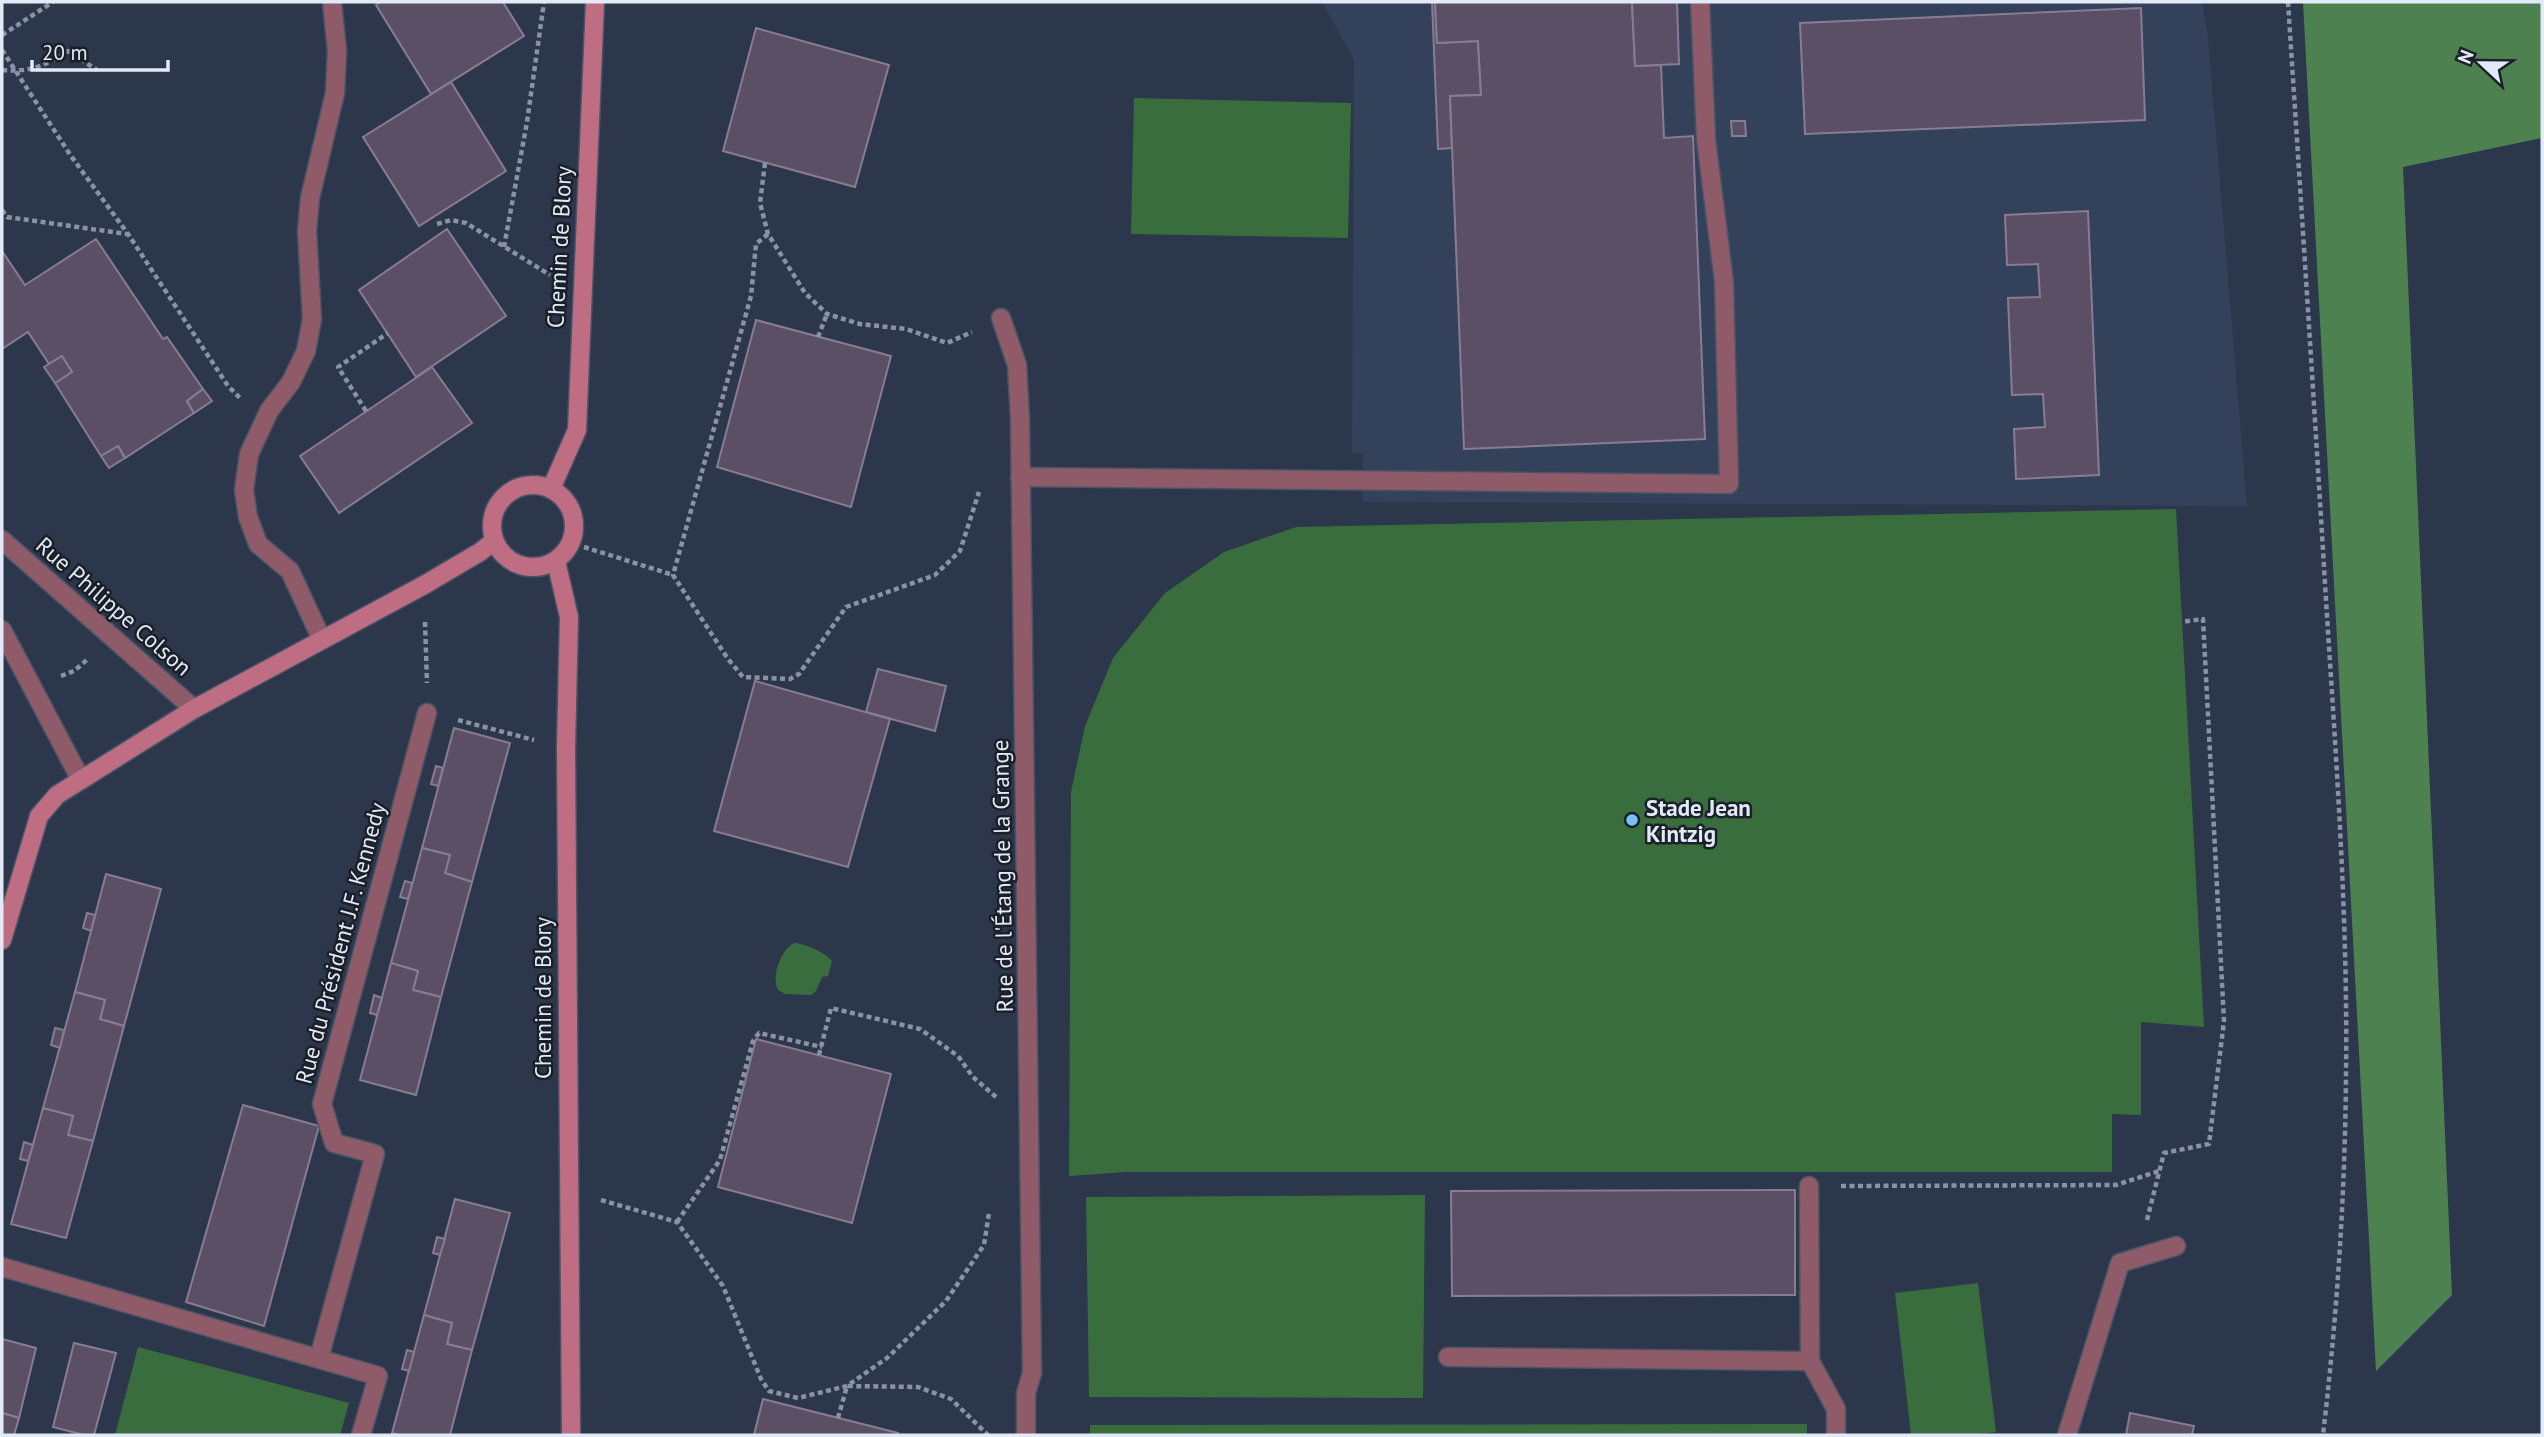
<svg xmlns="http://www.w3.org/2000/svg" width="2544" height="1437" font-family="'PT Sans',sans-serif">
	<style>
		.built { fill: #34415a }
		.green { fill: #396d3d }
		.forest { fill: #4d8250 }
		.building { fill: #5a4f65; stroke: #887c93; stroke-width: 2 }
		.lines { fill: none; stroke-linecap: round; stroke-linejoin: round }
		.lane-casing { stroke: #4a5467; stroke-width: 21 }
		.street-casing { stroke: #4a5467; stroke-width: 21 }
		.secondary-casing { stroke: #4a5467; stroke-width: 21 }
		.path { stroke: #8a93a3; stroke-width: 4.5; stroke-dasharray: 5 3.5; stroke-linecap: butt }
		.lane { stroke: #8f5b68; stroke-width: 18 }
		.street { stroke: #8f5b68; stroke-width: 18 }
		.secondary { stroke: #be6d83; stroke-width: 18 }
		.poi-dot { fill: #7abff8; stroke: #1a1f28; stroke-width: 2.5 }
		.labels { text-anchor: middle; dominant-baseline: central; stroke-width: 5; stroke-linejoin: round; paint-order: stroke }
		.street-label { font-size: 23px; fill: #e3eaf7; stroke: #1a1f28 }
		.poi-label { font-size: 23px; font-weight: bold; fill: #e3eaf7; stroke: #1a1f28; text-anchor: start }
	</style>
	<rect width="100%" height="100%" fill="#2d374b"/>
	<polygon class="built" points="1322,2 2202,2 2208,38 2247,506 1362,502 1363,454 1352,453 1354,60"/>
	<g class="green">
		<polygon points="1134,98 1351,103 1348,238 1131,234"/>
		<polygon points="2176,509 2204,1027 2141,1022 2141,1115 2112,1114 2112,1172 1126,1172 1069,1176 1071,792 1085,726 1113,658 1165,593 1224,552 1296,527"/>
		<path d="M794 943C804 943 826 953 832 961L828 976 822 977 816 991 811 995 785 994 778 990C771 976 781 950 794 943Z"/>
		<polygon points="1425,1195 1423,1398 1089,1397 1086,1197"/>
		<polygon points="1978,1283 1996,1432 1969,1435 1911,1435 1895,1293"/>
		<polygon points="138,1347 349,1403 340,1435 115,1435"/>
		<polygon points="1807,1424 1807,1435 1090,1435 1090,1425"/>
	</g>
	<polygon class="forest" points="2303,2 2542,2 2542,138 2403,167 2452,1295 2376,1371"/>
	<g class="building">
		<polygon points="381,2 503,2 524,36 431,94 376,5"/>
		<polygon points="1432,2 1435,2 1437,43 1478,41 1481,95 1450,96 1452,148 1438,149"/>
		<polygon points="1435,2 1632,2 1635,66 1661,65 1664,138 1693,136 1705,439 1464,449 1450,96 1481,95 1478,41 1437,43"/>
		<polygon points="1632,2 1677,2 1679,64 1635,66"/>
		<polygon points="2141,8 2145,120 1805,134 1800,23"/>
		<polygon points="756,28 889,65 855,187 723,151"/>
		<polygon points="451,82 506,171 419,226 363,137"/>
		<polygon points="1731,121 1745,121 1746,136 1732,136"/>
		<polygon points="2088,211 2099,475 2016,479 2014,429 2045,427 2043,394 2012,395 2008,298 2040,297 2038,264 2007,265 2005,215"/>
		<polygon points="447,229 506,316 416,377 359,290"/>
		<polygon points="96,239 163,339 167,337 203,389 187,401 194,413 125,458 118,446 101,456 55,383 72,372 62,356 49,364 28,332 2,349 2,251 25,285"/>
		<polygon points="756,320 891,356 851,507 717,467"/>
		<polygon points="62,356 72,372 55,383 44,367"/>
		<polygon points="432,367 472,423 339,513 300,456"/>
		<polygon points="203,389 212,401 194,413 187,401"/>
		<polygon points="118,446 125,458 109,468 101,456"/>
		<polygon points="878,669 946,686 935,731 866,712"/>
		<polygon points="755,681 890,719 848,867 714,831"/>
		<polygon points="454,728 510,743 472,882 445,873 450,855 422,848"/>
		<polygon points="436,766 443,768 438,786 431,784"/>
		<polygon points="422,848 450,855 445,873 472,882 441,997 413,990 418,971 391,963"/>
		<polygon points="106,874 161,889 124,1026 100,1019 105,1000 75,992"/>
		<polygon points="405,881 412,883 408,899 400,897"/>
		<polygon points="87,913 95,915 91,931 83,928"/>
		<polygon points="391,963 418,971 413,990 441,997 416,1095 360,1080"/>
		<polygon points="75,992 105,1000 100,1019 124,1026 93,1141 68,1135 73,1116 43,1108"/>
		<polygon points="374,995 382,998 377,1015 370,1013"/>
		<polygon points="55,1028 64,1030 60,1048 51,1045"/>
		<polygon points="756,1039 891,1074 852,1223 718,1187"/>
		<polygon points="243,1105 319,1126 264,1326 186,1302"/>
		<polygon points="43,1108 73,1116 68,1135 93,1141 66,1238 11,1224"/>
		<polygon points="24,1142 33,1145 28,1161 20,1159"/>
		<polygon points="1795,1190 1795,1295 1452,1296 1451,1191"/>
		<polygon points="455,1199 510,1213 472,1350 447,1344 452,1323 424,1315"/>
		<polygon points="437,1237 445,1239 440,1255 433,1253"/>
		<polygon points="424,1315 452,1323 447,1344 472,1350 450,1435 400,1435 392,1433"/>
		<polygon points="2,1339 36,1348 19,1418 2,1413"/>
		<polygon points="74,1343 116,1353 94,1435 84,1435 53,1427"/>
		<polygon points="407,1350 414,1352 409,1371 402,1369"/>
		<polygon points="763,1399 898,1433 897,1435 754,1435"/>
		<polygon points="2,1413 19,1418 14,1435 2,1435"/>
		<polygon points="2130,1413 2194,1426 2192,1435 2126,1435"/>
	</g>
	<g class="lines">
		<g class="lane-casing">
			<g id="lane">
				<polyline points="1020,477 1729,484 1724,282 1706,139 1700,2"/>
				<polyline points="1809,1186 1810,1361"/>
				<polyline points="2,1267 378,1376 361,1435"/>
				<polyline points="1448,1357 1810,1361 1836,1409 1836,1435"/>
				<polyline points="319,1358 375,1154 334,1143 322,1104 427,713"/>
			</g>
		</g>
		<g class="street-casing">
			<g id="street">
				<polyline points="1001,318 1017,365 1020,419 1032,1373 1026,1393 1026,1435"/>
				<polyline points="2,540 194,709"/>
				<polyline points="2,630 81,780"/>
				<polyline points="322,640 290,571 258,544 248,517 244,490 249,454 269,411 291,382 306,351 312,319 307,231 310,198 335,93 337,51 332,2"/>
				<polyline points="2067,1435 2120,1263 2176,1246"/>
			</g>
		</g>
		<g class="secondary-casing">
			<g id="secondary">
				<circle cx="533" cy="526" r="41"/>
				<polyline points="551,489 577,430 595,2"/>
				<polyline points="556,561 569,617 566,748 571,1435"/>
				<polyline points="2,940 39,816 57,795 194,709 424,585 480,552 494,541"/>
			</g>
		</g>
		<g class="path">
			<path d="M2288 2C2301 201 2314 400 2326 600 2336 758 2348 917 2346 1075 2345 1196 2337 1316 2323 1435"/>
			<polyline points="2,35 53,2"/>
			<polyline points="2,50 71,156 128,234 228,386 241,399"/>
			<path d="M2 70C32 72 42 67 68 51L97 70"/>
			<polyline points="765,163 760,203 768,234 805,293 827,314 860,324 906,329 947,343 972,332"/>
			<polyline points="2,210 7,217 127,234"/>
			<polyline points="437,224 451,220 466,223 550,275"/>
			<polyline points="768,234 756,244 751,296 673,575 728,659 743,677 790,679 799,674 846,607 935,575 960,551 979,492"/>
			<polyline points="504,247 527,122 544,2"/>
			<polyline points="818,337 827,314"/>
			<polyline points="366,411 338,367 388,333"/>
			<polyline points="584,547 673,575"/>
			<polyline points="425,622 427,683"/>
			<polyline points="61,676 74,671 89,658"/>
			<polyline points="458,720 534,740"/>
			<polyline points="819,1055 831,1008 920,1029 958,1056 973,1077 996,1097"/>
			<polyline points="1841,1186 2116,1185 2159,1171"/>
			<polyline points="601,1200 677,1222 723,1286 761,1379 769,1391 798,1398 847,1386 887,1358 946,1301 984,1245 989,1213"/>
			<polyline points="2147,1220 2164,1153 2209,1144 2224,1021 2203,619 2182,622"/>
			<polyline points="677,1222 720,1160 753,1041 759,1033 822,1047"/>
			<polyline points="838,1418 847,1386 918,1387 951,1399 988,1435"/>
		</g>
		<use href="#lane" class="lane"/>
		<use href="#street" class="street"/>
		<use href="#secondary" class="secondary"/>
	</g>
	<circle class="poi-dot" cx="1632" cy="820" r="7"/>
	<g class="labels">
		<g class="street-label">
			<text transform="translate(559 247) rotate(-87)">Chemin de Blory</text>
			<text transform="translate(114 606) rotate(41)">Rue Philippe Colson</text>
			<text transform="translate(1002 876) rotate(-91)">Rue de l'Étang de la Grange</text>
			<text transform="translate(340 943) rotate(-75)">Rue du Président J.F. Kennedy</text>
			<text transform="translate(542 998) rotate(-90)">Chemin de Blory</text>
		</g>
		<g class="poi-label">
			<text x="1646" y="807">Stade Jean<tspan x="1646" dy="26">Kintzig</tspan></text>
		</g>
	</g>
	<rect width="2544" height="1437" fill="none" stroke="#e3eaf7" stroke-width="7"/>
	<g transform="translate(2481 63) rotate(292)" stroke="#1a1f28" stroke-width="5" paint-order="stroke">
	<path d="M0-5L12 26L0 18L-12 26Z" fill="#e3eaf7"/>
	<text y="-10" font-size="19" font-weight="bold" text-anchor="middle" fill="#e3eaf7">N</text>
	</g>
	<path d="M32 60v10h136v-10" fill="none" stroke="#e3eaf7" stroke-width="3.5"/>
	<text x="42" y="60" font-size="21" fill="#e3eaf7" stroke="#1a1f28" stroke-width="5" paint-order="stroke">20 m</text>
</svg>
